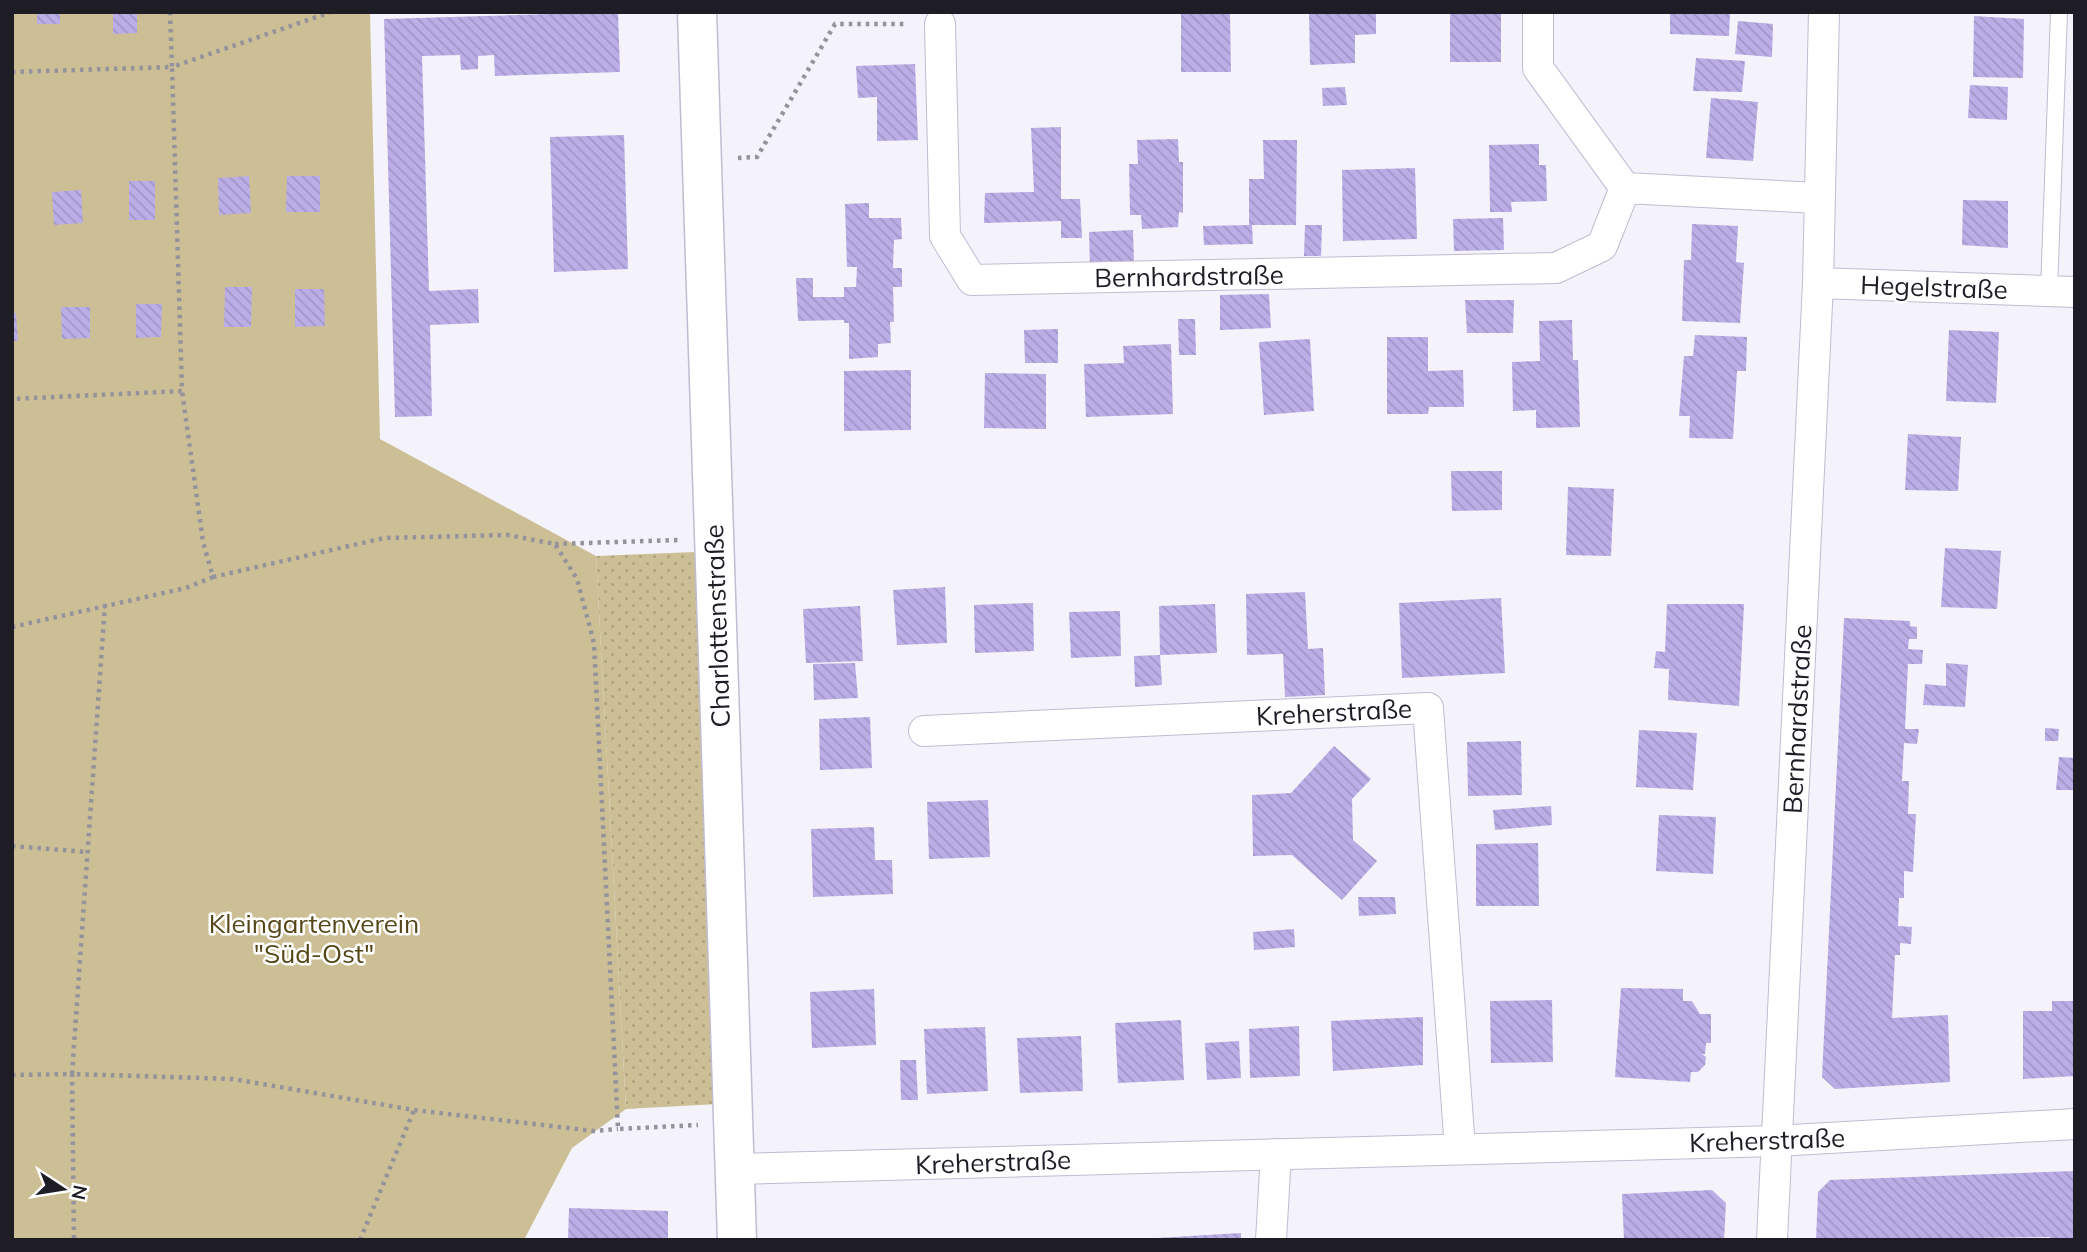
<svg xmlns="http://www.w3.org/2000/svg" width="2087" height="1252" font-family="Mulish,sans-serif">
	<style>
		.grass { fill: url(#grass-dots) }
		.garden { fill: #cdbf95 }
		.building { fill: url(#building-back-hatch) }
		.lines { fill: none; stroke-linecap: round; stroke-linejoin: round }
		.service-casing { stroke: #c1bcd2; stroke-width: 18 }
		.minor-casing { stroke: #c1bcd2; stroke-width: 32 }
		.tertiary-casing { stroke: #c1bcd2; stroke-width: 41 }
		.path { stroke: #94939b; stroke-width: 4.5; stroke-dasharray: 3.5 5; stroke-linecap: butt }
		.service { stroke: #fff; stroke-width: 16 }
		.minor { stroke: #fff; stroke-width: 30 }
		.tertiary { stroke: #fff; stroke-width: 38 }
		.labels { text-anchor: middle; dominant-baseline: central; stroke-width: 5; stroke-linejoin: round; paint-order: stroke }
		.street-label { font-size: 26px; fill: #1e1d25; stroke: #fff }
		.park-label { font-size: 26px; fill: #544617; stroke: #fff }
	</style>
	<defs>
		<pattern id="grass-dots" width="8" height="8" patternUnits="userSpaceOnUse" patternTransform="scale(1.75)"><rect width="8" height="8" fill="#cdbf95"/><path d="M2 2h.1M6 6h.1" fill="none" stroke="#b0a480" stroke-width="1.8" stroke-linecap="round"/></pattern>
		<pattern id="building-back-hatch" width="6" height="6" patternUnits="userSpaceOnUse" patternTransform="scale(1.75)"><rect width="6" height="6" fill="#bbaee7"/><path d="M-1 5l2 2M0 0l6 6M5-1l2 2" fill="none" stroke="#a095c6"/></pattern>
	</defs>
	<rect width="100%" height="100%" fill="#f4f2fb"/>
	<polygon class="grass" points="695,552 718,1104 626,1109 596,556"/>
	<polygon class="garden" points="12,12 370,12 380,439 596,556 626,1109 572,1148 524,1240 12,1240"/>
	<g class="building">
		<rect x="37" y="12" width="23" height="12"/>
		<polygon points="113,12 137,12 137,33 113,34"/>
		<polygon points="618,12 620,72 495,76 494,55 478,56 478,69 461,70 460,55 422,56 429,291 478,289 479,323 430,325 432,416 395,417 384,19"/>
		<polygon points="1181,12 1230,12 1231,72 1181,72"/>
		<polygon points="1309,12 1376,12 1376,34 1355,35 1355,63 1310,65"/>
		<rect x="1450" y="12" width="51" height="50"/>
		<polygon points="1670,12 1730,12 1729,36 1670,34"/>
		<polygon points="1974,16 2024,19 2023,78 1973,77"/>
		<polygon points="1738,21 1773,24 1772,57 1735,54"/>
		<polygon points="1696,58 1745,61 1742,92 1693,91"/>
		<polygon points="915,64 918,140 877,141 877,97 858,98 856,66"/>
		<polygon points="1970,85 2008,87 2007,120 1968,118"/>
		<polygon points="1345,87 1347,105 1323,106 1322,88"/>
		<polygon points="1711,98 1758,102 1753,161 1706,158"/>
		<polygon points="1061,127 1061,199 1080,199 1082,238 1061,238 1061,221 984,223 985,193 1034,192 1031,128"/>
		<polygon points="624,135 628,269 554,272 550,137"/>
		<polygon points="1178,139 1179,162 1183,162 1183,213 1179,212 1178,227 1142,229 1141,215 1130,215 1129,164 1138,164 1137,140"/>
		<polygon points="1263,140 1297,140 1296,225 1252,225 1253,244 1204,245 1203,226 1249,225 1249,179 1264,179"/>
		<polygon points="1539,144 1539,165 1546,165 1547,201 1511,202 1512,212 1490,212 1489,145"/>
		<polygon points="1415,168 1417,239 1343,241 1342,170"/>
		<polygon points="249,176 251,213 219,215 218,178"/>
		<polygon points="287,176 320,176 320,212 286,212"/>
		<rect x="129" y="181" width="26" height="39"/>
		<polygon points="81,190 83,223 54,225 52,192"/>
		<polygon points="1963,200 2008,201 2008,248 1962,245"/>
		<polygon points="869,203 869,218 901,218 902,239 894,240 893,268 902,268 902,287 893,287 894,322 890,322 891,343 878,344 878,357 849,359 849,323 844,323 844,320 798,321 796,278 813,278 813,297 844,297 844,287 856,287 857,267 847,267 845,204"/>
		<polygon points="1503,218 1504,250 1454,251 1453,219"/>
		<polygon points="1692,224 1738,226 1736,262 1744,263 1740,323 1682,321 1684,260 1691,260"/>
		<polygon points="1305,225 1322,225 1321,256 1304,256"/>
		<polygon points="1133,230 1134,263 1090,265 1089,232"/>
		<polygon points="225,287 252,287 251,327 224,327"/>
		<polygon points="295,289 324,289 325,326 295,327"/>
		<polygon points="1269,294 1271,328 1220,330 1220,295"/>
		<polygon points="1465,300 1514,300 1513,333 1467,333"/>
		<polygon points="136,304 162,304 161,337 136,338"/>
		<polygon points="61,307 90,307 90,338 62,339"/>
		<polygon points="12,313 16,313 18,341 12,341"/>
		<polygon points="1178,319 1195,319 1196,355 1179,355"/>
		<polygon points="1572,320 1573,360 1578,360 1580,427 1536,428 1536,410 1513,411 1512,362 1540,361 1539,321"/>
		<polygon points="1058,329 1058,363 1025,363 1024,330"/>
		<polygon points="1949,330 1999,332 1996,403 1946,401"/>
		<polygon points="1695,335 1747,337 1746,371 1737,371 1733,439 1689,438 1690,416 1679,416 1684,356 1693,356"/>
		<polygon points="1387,337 1428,337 1428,371 1463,370 1464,407 1429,407 1428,414 1387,414"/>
		<polygon points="1310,339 1314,411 1264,415 1259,342"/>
		<polygon points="1171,344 1173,414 1086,417 1084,364 1124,363 1123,346"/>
		<polygon points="911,370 911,430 844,431 844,371"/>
		<polygon points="985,373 1046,374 1046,429 984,428"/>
		<polygon points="1908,434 1961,437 1958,491 1905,490"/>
		<polygon points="1451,471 1502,471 1502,510 1452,511"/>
		<polygon points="1568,487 1614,489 1611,556 1566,555"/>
		<polygon points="1945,548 2001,551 1997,609 1941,607"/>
		<polygon points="945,587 947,643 897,645 893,590"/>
		<polygon points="1305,592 1308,649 1323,648 1325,695 1285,697 1283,654 1247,655 1246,594"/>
		<polygon points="1501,598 1505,673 1402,678 1399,603"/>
		<polygon points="1033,603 1034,651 975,653 974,605"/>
		<polygon points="1215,604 1217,653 1160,655 1162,685 1135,687 1134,656 1160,655 1159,606"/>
		<polygon points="1667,604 1744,604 1739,706 1668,700 1669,669 1654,668 1656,651 1665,652"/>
		<polygon points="860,606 863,661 806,663 803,609"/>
		<polygon points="1120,611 1121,656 1071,658 1069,612"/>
		<polygon points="1844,618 1910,621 1910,626 1917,627 1917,639 1909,639 1908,649 1923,650 1922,664 1908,664 1905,729 1919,729 1917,744 1904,743 1902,781 1909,781 1908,814 1916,814 1913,872 1904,871 1904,898 1899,898 1898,926 1912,927 1911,944 1900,943 1900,955 1895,955 1892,1018 1948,1015 1950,1082 1835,1089 1822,1077"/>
		<polygon points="855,663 858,698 814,700 813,664"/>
		<polygon points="1946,663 1968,665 1965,707 1923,705 1925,684 1946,686"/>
		<polygon points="870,717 872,768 820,770 819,719"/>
		<polygon points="2045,728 2059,729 2058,741 2045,741"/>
		<polygon points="1639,730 1697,733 1693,790 1636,787"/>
		<polygon points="1521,741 1522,795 1468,796 1467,742"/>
		<polygon points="1334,746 1371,779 1352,799 1353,840 1377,861 1342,900 1292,855 1253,856 1252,795 1291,793"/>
		<polygon points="2059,757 2075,758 2075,790 2056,790"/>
		<polygon points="988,800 990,857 929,859 927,802"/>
		<polygon points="1551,806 1552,825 1495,830 1493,810"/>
		<polygon points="1659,815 1716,817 1713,874 1656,871"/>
		<polygon points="874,827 875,860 892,860 893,894 813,897 811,829"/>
		<polygon points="1538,843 1539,906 1476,906 1476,844"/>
		<polygon points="1358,897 1395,897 1396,914 1359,916"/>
		<polygon points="1294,929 1295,947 1254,950 1253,932"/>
		<polygon points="1621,988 1683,989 1683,1001 1692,1001 1700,1014 1711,1014 1711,1043 1706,1043 1705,1054 1702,1054 1706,1057 1705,1065 1698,1072 1691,1072 1690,1082 1615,1077"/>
		<polygon points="874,989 876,1045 812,1048 810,992"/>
		<polygon points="1552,1000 1553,1062 1491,1063 1490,1001"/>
		<polygon points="2052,1001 2075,1001 2075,1076 2023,1079 2023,1011 2052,1011"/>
		<polygon points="1423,1017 1423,1065 1333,1071 1331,1021"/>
		<polygon points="1181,1020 1184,1080 1118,1083 1115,1023"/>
		<polygon points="1299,1026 1300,1076 1250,1078 1249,1029"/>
		<polygon points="985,1027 988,1091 927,1094 924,1029"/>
		<polygon points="1081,1036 1083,1091 1020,1093 1017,1038"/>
		<polygon points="1239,1041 1241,1078 1207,1080 1205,1043"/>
		<polygon points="900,1060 916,1060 918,1100 901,1100"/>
		<polygon points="2075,1171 2075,1240 2050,1240 2050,1237 1816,1240 1818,1192 1830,1180"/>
		<polygon points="1712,1190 1726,1203 1724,1240 1624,1240 1622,1194"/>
		<polygon points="569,1208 668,1211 668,1240 568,1240"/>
		<polygon points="1241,1233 1241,1240 1157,1240 1157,1238"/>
	</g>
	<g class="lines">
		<g class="service-casing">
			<polyline id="service" points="2049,291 2059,12"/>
		</g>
		<g class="minor-casing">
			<g id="minor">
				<polyline points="1538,12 1538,68 1625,188"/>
				<polyline points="940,24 945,236 972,280 1556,268 1602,246 1625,188 1818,198"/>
				<polyline points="1818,283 2075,292"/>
				<polyline points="924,731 1428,708 1460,1149"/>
				<polyline points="735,1169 1776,1141 2075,1124"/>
				<polyline points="1271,1240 1276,1154"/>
				<polyline points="1772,1240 1818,283 1824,12"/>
			</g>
		</g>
		<g class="tertiary-casing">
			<polyline id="tertiary" points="697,12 737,1240"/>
		</g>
		<g class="path">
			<polyline points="170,12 172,67 331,12"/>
			<polyline points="12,72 172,67 182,391 12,399"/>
			<polyline points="738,158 757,157 835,24 908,24"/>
			<polyline points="555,544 678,540"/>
			<polyline points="213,577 384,538 508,535 555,544 577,579 594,643 618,1129 698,1125"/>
			<polyline points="105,604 72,1074 233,1079 414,1110 594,1131 618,1129"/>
			<polyline points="12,627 186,588 213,577 203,542 182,391"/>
			<polyline points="12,846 87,852"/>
			<polyline points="12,1075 72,1074 74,1240"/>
			<polyline points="360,1240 414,1110"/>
		</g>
		<use href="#service" class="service"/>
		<use href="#minor" class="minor"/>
		<use href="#tertiary" class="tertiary"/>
	</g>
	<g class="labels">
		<g class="street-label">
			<text transform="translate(1189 276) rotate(-1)">Bernhardstraße</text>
			<text transform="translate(1934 287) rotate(2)">Hegelstraße</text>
			<text transform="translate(717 626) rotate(-92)">Charlottenstraße</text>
			<text transform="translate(1334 712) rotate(-3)">Kreherstraße</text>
			<text transform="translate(1797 719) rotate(-87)">Bernhardstraße</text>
			<text transform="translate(1767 1140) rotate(-2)">Kreherstraße</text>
			<text transform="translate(993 1162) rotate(-2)">Kreherstraße</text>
		</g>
		<g class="park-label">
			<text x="314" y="923">Kleingartenverein<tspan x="314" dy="30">"Süd-Ost"</tspan></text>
		</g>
	</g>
	<rect width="2087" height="1252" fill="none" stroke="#1e1d25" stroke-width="28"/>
	<g transform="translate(63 1189) rotate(102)" stroke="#ffffff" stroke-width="5" paint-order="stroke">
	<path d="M0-5L12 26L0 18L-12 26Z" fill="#1e1d25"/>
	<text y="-10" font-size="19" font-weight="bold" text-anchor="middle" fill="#1e1d25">N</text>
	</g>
</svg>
